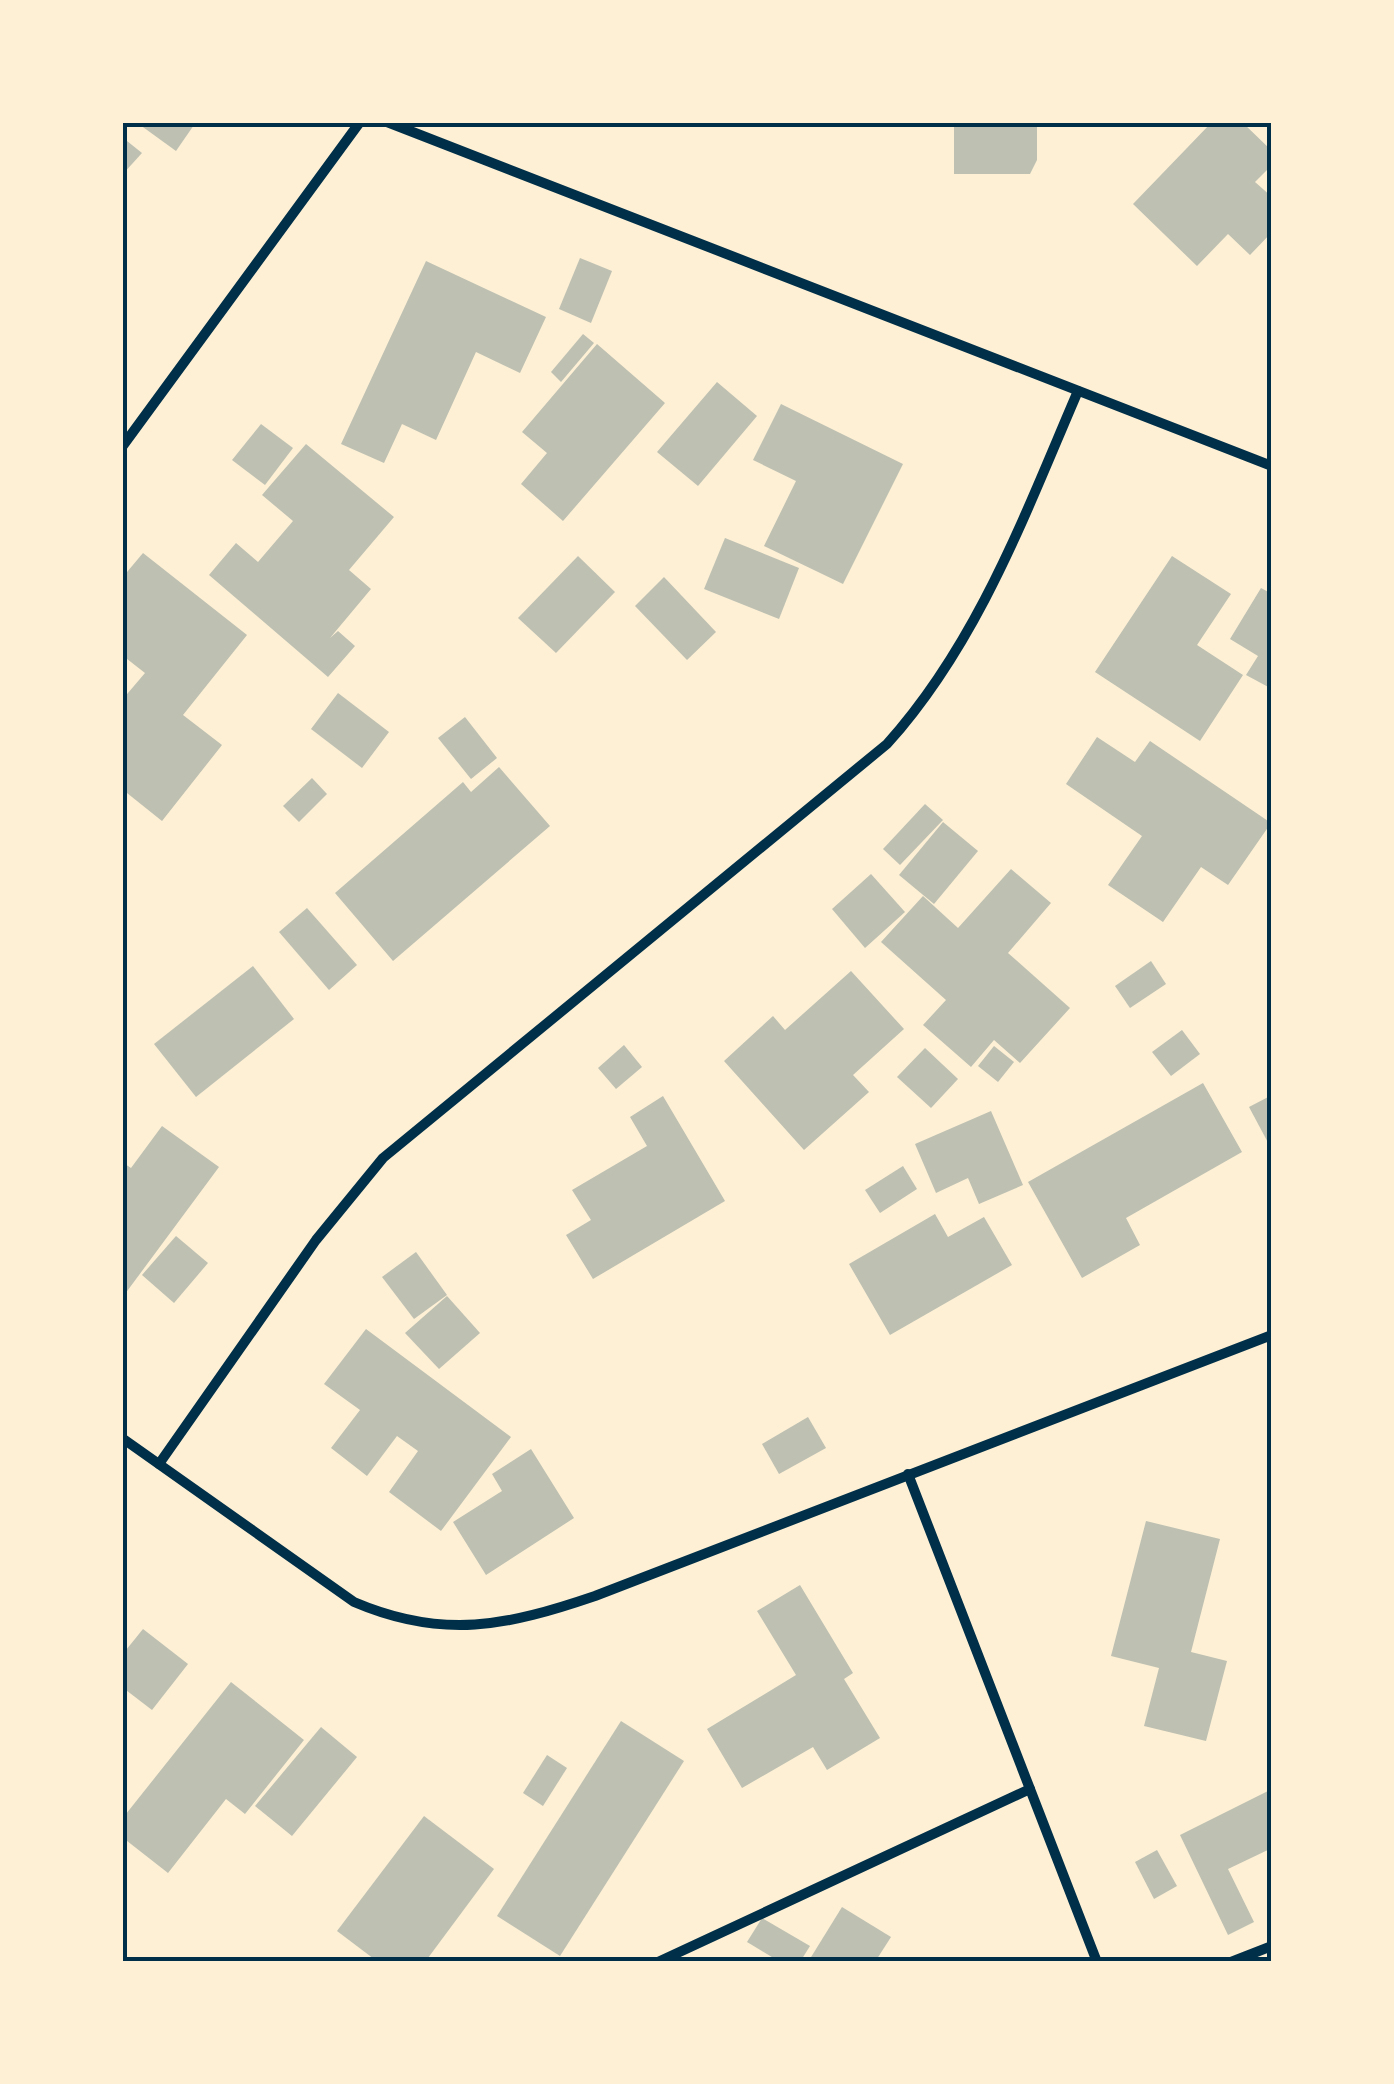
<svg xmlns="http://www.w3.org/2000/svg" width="1394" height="2084" font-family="'PT Sans Narrow',sans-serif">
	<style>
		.building { fill: #bec0b2 }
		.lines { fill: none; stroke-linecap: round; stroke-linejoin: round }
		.minor { stroke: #003049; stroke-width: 10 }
		.neatline { fill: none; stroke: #003049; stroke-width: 4 }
	</style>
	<rect width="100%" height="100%" fill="#fdf0d5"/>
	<g class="building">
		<polygon points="136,122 196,122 176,151"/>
		<polygon points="954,122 1037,122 1037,160 1030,174 954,174"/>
		<polygon points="1212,122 1242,122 1272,151 1272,165 1255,182 1272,197 1272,232 1250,255 1228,234 1197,266 1133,204"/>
		<polygon points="122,137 142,153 122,175"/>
		<polygon points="580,258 612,271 591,323 559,309"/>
		<polygon points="426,261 546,317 520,373 476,352 436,440 402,424 384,463 341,444"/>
		<polygon points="583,334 594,343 561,382 551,372"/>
		<polygon points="597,344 665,403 563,521 521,484 547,453 522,432"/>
		<polygon points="717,382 757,416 698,486 657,452"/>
		<polygon points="781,404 903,464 843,584 764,546 796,481 753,460"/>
		<polygon points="261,424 293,448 265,485 232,460"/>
		<polygon points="306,444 394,517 349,570 371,589 330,638 338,631 355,646 328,677 209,575 236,543 258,562 293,521 262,495"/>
		<polygon points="725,538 799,568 779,619 704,589"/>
		<polygon points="143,553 247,635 183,715 222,745 162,821 122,789 122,700 145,673 122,655 122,578"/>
		<polygon points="578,556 615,592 556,653 518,618"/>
		<polygon points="1172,556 1231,594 1197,645 1243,675 1200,741 1095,672"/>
		<polygon points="664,577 716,632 687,660 635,606"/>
		<polygon points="1261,588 1272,594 1272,689 1246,675 1258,656 1230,639"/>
		<polygon points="338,693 389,732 362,768 311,729"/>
		<polygon points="465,717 497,758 471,779 438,738"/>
		<polygon points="1097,737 1135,762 1150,741 1271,823 1228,885 1201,867 1163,922 1108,885 1142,836 1066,784"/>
		<polygon points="499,767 550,826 393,961 335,893 463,782 471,792"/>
		<polygon points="312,778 327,794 299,822 283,806"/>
		<polygon points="925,804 943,820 900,865 883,849"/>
		<polygon points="943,822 978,851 934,904 899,875"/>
		<polygon points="1011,869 1051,903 1008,953 1070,1008 1020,1063 994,1040 971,1067 923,1025 946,1000 881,942 923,896 958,928"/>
		<polygon points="871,874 905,912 865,948 832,909"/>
		<polygon points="307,908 357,965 329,990 279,932"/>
		<polygon points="1151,961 1166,984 1130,1008 1115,986"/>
		<polygon points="253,966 294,1019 196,1097 154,1044"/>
		<polygon points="851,971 904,1029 853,1075 869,1092 804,1150 724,1061 773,1016 785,1030"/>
		<polygon points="1182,1030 1200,1054 1171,1076 1152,1052"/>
		<polygon points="624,1045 642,1067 616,1089 598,1068"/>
		<polygon points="994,1046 1014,1062 998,1082 978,1066"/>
		<polygon points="925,1048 958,1079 931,1108 897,1077"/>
		<polygon points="1203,1083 1242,1152 1126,1218 1140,1245 1082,1278 1028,1182"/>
		<polygon points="1272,1095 1272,1150 1249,1107"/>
		<polygon points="663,1096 725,1201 593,1279 566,1235 591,1220 572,1190 647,1146 630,1117"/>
		<polygon points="991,1111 1023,1185 979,1204 968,1178 936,1193 915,1144"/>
		<polygon points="162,1126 219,1167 122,1298 122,1162 131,1168"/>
		<polygon points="903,1166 917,1189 880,1213 865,1190"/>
		<polygon points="935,1214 948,1237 984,1217 1012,1265 890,1335 849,1264"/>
		<polygon points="176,1236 208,1263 174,1303 142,1275"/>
		<polygon points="416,1252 447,1295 414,1319 382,1277"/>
		<polygon points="447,1296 480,1333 439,1369 405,1333"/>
		<polygon points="366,1329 511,1437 441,1531 389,1492 418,1451 397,1436 367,1476 331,1448 360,1410 324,1384"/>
		<polygon points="808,1417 826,1448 779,1474 762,1444"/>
		<polygon points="531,1449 574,1518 486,1575 453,1522 502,1491 492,1474"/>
		<polygon points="1146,1521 1220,1539 1191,1652 1227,1661 1206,1741 1144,1726 1159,1668 1111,1656"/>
		<polygon points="800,1585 853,1673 844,1679 880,1738 827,1770 813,1747 742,1788 707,1729 796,1675 757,1611"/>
		<polygon points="143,1629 188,1664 152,1710 122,1687 122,1655"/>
		<polygon points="231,1682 304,1740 245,1814 226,1799 168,1873 122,1837 122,1819"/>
		<polygon points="621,1721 684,1761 560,1956 497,1916"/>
		<polygon points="321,1727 357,1757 292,1836 255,1806"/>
		<polygon points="547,1755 567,1768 543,1806 523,1793"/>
		<polygon points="1272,1789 1272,1848 1228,1869 1254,1922 1228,1935 1180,1835"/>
		<polygon points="424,1816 494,1869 425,1962 378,1962 337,1931"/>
		<polygon points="1157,1850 1177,1886 1154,1899 1135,1862"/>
		<polygon points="842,1907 891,1937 875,1962 808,1962"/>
		<polygon points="762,1918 810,1946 800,1962 780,1962 747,1942"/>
	</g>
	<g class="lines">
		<g class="minor">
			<polyline points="387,122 1272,466"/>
			<polyline points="122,447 360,122"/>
			<path d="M122 1438 354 1602C443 1640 507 1626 595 1596L1272 1335"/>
			<path d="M159 1464 316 1240 383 1158 887 744C978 643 1025 514 1078 391"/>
			<polyline points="908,1474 1097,1962"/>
			<polyline points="658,1962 1030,1789"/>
			<polyline points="1231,1962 1272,1946"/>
		</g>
	</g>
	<rect width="1394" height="2084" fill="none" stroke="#fdf0d5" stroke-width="250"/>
	<rect x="125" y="125" width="1144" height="1834" class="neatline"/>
</svg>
